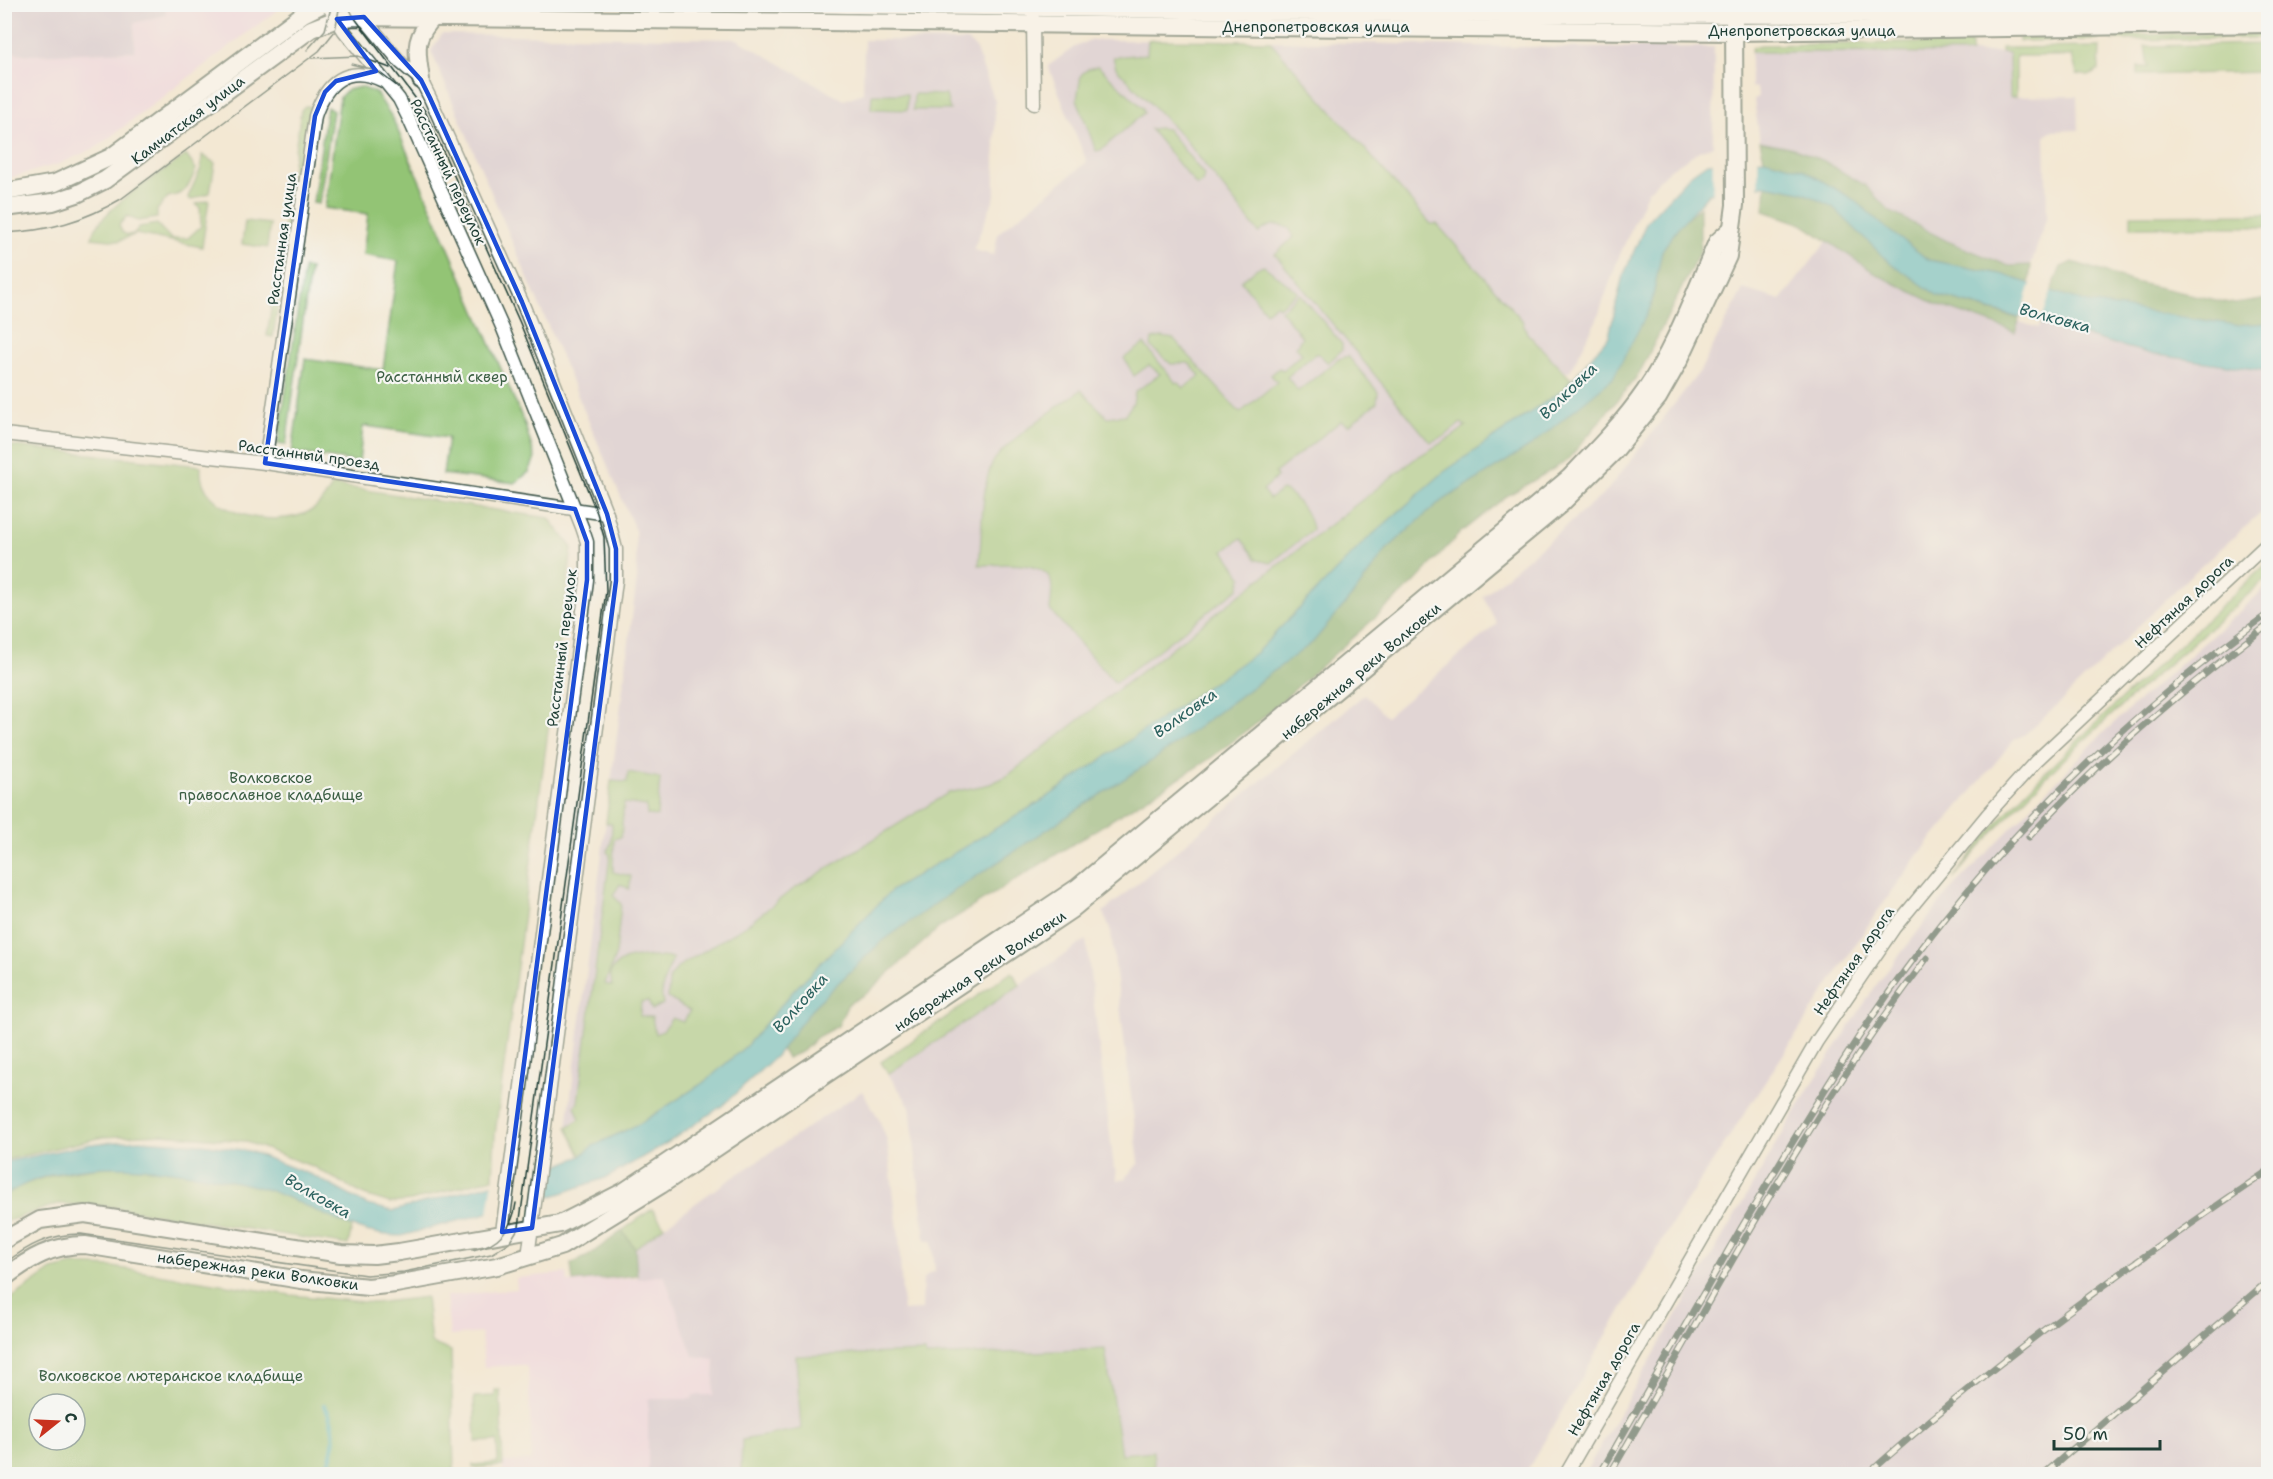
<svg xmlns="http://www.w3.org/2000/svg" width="2273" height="1479" font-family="'Shantell Sans',sans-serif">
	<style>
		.built { fill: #eed0e8 }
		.industrial { fill: #ccbed4 }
		.green { fill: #93c474; stroke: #598054; stroke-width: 1.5; fill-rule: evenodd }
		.forest { fill: #76aa66; stroke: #4a744d; stroke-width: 1.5 }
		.water { fill: #46b5c0; stroke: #32797a; stroke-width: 1.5 }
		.pier { fill: #f3e8d3 }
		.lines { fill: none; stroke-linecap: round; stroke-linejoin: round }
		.stream { stroke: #46b5c0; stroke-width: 4.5 }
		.street-casing { stroke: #3f574c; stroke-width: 15 }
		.secondary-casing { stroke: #3f574c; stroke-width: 20 }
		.street { stroke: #fff; stroke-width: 12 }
		.secondary { stroke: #fff; stroke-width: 16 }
		.tram { stroke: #1f3d34; stroke-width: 1.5 }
		.rail-casing { stroke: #1f3d34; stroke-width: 7 }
		.rail { stroke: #f6f6f2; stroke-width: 4.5; stroke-dasharray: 14; stroke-linecap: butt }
		.marked { fill: none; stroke: #1d4ed8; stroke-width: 4.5; stroke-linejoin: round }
		.labels { text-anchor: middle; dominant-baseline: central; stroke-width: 4.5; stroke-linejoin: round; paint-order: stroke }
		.street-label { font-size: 15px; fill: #1f3d34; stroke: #f6f6f2 }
		.park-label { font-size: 15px; fill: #3c5f44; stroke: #f6f6f2 }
		.water-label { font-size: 16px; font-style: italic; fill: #2b615e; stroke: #f6f6f2 }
	</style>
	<rect width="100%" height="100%" fill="#f6f6f2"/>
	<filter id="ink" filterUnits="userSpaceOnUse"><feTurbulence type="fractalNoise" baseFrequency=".0167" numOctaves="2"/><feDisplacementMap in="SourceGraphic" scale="12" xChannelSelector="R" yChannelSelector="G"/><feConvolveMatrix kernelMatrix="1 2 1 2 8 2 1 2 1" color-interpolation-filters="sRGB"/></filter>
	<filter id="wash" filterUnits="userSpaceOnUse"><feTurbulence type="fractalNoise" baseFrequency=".008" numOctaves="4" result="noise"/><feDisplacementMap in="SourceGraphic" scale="24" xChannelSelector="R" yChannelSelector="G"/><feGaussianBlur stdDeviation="1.35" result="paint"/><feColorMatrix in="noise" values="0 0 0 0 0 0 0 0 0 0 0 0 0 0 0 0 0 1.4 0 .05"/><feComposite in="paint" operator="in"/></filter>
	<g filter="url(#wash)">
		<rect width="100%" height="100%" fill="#f3e8d3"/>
		<g class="built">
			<polygon points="165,5 284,5 97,147 59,164 5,179 4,51 30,55 135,51 134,23 165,15"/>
			<polygon points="567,1273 568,1282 664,1275 715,1359 713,1396 693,1395 692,1399 648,1399 648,1474 503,1474 503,1462 532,1461 528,1369 524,1365 484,1367 481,1333 450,1336 446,1296 517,1289 516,1278"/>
		</g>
		<g class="industrial">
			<polygon points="4,5 165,5 166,15 134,23 135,51 30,55 5,51"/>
			<polygon points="442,34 737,39 844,100 863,93 864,40 967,41 975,47 995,101 995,196 973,250 994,255 998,233 1087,162 1048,66 1073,48 1090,40 1270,41 1568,48 1714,47 1713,146 1699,151 1669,170 1648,191 1618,259 1597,319 1570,371 1563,372 1556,366 567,1127 637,578 635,530 431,51"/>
			<polygon points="1751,52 2009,52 2010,97 2077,96 2078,130 2051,131 2045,137 2047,216 2031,265 2009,266 1947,241 1889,211 1866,186 1794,148 1760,141 1754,100 1758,96 1757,88 1751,87"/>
			<polygon points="1828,240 1878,275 2015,332 2020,319 2151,354 2268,371 2268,507 2190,576 2050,712 2024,735 2015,739 1920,853 1875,915 1675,1219 1525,1474 1155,1474 1153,1451 1121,1454 1104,1349 926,1356 924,1352 796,1356 801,1429 743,1441 741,1474 648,1474 648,1399 692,1399 693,1395 713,1395 715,1359 693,1356 664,1275 637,1279 635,1248 704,1197 862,1091 878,1117 887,1140 899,1237 903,1311 922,1310 923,1280 929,1273 935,1272 932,1241 925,1241 910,1106 888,1074 1086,940 1114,1168 1116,1169 1117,1180 1125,1179 1139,1163 1111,932 1103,912 1365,694 1386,717 1497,624 1483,596 1605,493 1700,371 1743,289 1781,300"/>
			<polygon points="2268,586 2268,1474 1584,1474 1810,1087 1877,984 1947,894 2107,729"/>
		</g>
		<g class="green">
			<polygon points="2268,33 2268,38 2114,40 2120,35"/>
			<polygon points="2093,35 2098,40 2019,41 2019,36"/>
			<path d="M1148 40 1270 41 1431 224H1437L1522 320 1527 333 1571 379 1564 389 1444 472 1363 543 1256 653 1043 800 892 890 795 989 747 1045 706 1081 641 1123 593 1146 581 1156 567 1127 580 1119 575 1106 578 1102 610 855 607 852 611 843 612 824 606 823 611 781 627 782 628 772 660 778 657 816 647 815 646 806 624 803 621 837 614 839 613 872 631 876 629 889 620 884 613 895 621 904 616 954 605 984 612 986 610 973C622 951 651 957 673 958 667 975 659 986 663 1004L652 1010 648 1001 641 1002 640 1016 652 1017 655 1034 663 1031 672 1018 683 1022 690 1011 668 998 669 979 678 967 751 922 789 892 948 793 990 784 1007 776 1416 458C1435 446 1449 441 1466 426L1461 423 1445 436 1430 442 1275 254 1294 237 1289 228C1277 223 1268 224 1259 233L1183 137 1116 68 1113 57 1147 54Z"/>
			<polygon points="1971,42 1971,53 1751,52 1753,47 1761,45"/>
			<polygon points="2268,44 2268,72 2138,75 2138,67 2148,67 2145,46"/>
			<polygon points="2100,47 2099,70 2089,76 2077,74 2072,56 2016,56 2016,97 2010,97 2009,53 2001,52 2001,48"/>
			<polygon points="1098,66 1143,108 1144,113 1101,150 1096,151 1077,99 1081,75 1088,69"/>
			<polygon points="361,87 376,93 392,117 524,422 535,458 529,472 515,483 443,474 448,438 366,426 363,427 359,462 292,452 305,359 383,370 398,261 363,255 368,214 325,208 340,97 347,90"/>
			<polygon points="872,94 907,94 907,110 871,109"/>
			<polygon points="914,94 946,95 950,110 913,110"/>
			<polygon points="305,106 310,106 294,198 288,197 301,110"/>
			<polygon points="327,107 333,111 319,204 313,203"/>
			<polygon points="1159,128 1167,129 1204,175 1202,183 1197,186 1150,129"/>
			<path d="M186 155 196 169C189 186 187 194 168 197L157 210V218L138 221 127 216 119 225 122 232 127 235 134 234 139 227 157 224 171 239 188 238 201 226 200 208 196 204 209 200 202 247 136 234 119 241 92 238C97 210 162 173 186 155Z"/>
			<polygon points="202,155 215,163 210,193 191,200 188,197 201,168"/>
			<polygon points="286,211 292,212 273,337 267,336"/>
			<polygon points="2268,214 2268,227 2131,227 2131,215"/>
			<polygon points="245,221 270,224 267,248 242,244"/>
			<polygon points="1264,266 1298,292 1279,307 1276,304 1266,312 1241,281 1257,268"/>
			<polygon points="304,268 310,269 286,445 278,444"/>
			<path d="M1300 294 1342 344V350L1328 363 1319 354H1315L1287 377 1298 391 1339 359 1348 356 1378 392 1377 402 1349 425 1341 421 1275 473 1277 477 1263 490 1269 499 1282 490C1294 493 1312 518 1312 530L1271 563 1257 560 1241 538 1224 551 1242 577 1239 588 1115 683 1050 610C1051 601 1053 589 1051 581 1044 559 997 565 979 565 982 538 981 487 992 464 1000 445 1061 405 1081 390L1107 417 1125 415 1133 403 1135 392 1160 374 1149 365 1134 376 1124 358 1144 344 1176 383 1178 382 1184 388 1200 376 1189 363 1171 364 1151 347 1152 339 1162 337 1174 339 1240 413 1277 382 1271 375 1279 368 1283 370 1302 354 1296 347 1302 337 1281 310Z"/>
			<path d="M5 445 201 466C196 516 278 530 312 510 321 505 327 494 333 485L549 518 572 548 495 1135 493 1178 411 1201 390 1203 364 1195 314 1167 244 1141 162 1134 103 1137 5 1160Z"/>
			<path d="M2268 562V577C2159 673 2045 766 1953 879 1985 832 2025 792 2065 753 2131 688 2201 626 2268 562Z"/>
			<polygon points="1012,972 1020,985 888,1074 881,1062"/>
			<path d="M113 1166C159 1169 206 1173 250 1184 285 1193 319 1212 352 1227L348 1245 105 1206 58 1204 5 1222V1195C37 1174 76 1170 113 1166Z"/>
			<polygon points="652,1209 664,1226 635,1248 622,1231"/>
			<path d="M73 1265 113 1267 291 1295 374 1303 426 1297 431 1343 451 1351 454 1474H5V1303L52 1270ZM39 1404H75V1440H39Z"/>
			<polygon points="1105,1349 1121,1454 1153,1451 1155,1474 741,1474 742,1440 801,1429 796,1356 924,1352 926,1356"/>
			<polygon points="495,1390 500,1390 503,1466 473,1468 473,1465 498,1463 497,1441 476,1442 474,1397 495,1396"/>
		</g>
		<g class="forest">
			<polygon points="1760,141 1794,148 1824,161 1866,186 1889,211 1947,241 2009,266 2031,265 2029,283 2000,274 1929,260 1887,229 1856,201 1802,169 1764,159"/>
			<polygon points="1766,185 1802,192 1833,207 1888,261 1937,295 2020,319 2015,332 1936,304 1878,275 1802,224 1764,211"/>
			<polygon points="1700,207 1700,251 1639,374 1567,461 1507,496 1460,533 1414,583 1256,724 1208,760 940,927 867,993 848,1004 838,1026 817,1037 803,1051 787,1058 781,1049 814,1006 881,942 946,896 1156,758 1313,642 1356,591 1386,550 1437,504 1529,447 1651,306 1662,250 1681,224"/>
			<polygon points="2073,262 2134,282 2235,304 2268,299 2268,323 2236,325 2088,303 2051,291 2061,267"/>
			<polygon points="622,1231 635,1248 637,1275 573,1282 571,1264 588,1256"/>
		</g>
		<path class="water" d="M1764 159 1802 169 1856 201 1887 229 1929 260 2001 274 2088 303 2236 325 2268 323V371L2151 354 1937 295 1888 261 1833 207 1802 192 1766 185 1709 193 1681 224 1662 250 1651 306 1613 378 1529 447 1437 504 1386 550 1356 591 1313 642 1156 758 946 896 881 942 814 1006 776 1056 722 1106 667 1143 608 1177 559 1194 401 1236C357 1236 321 1211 281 1195 257 1185 231 1181 205 1176 140 1165 64 1157 5 1195V1162L90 1144 139 1140 202 1144 249 1151 314 1176 367 1205 393 1211 557 1166 581 1156 593 1146 641 1123 706 1081 747 1045 795 989 892 890 1043 800 1256 653 1363 543 1444 472 1564 389 1609 336 1622 279 1647 221 1690 175 1707 163Z"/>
		<g class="pier">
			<polygon points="1758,157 1758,189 1713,196 1713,160"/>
			<polygon points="2032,281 2052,288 2039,328 2019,322"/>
			<polygon points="552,1164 548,1199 488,1215 493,1181"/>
		</g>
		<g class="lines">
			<path class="stream" d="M324 1405C338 1427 335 1452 324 1474"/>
		</g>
	</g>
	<g filter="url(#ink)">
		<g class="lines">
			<g class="street-casing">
				<g id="street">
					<polyline points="327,4 344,31 399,99 408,117 503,329 582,527 587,542 587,580 502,1232"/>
					<polyline points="352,4 401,63 421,80 430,98 522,302 607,514 616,549 616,581 528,1257"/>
					<polyline points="1033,18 1034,104"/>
					<polyline points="4,434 265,463 607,514"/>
					<path d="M265 463 315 116C326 83 347 63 383 81"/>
					<polyline points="1566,1474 1817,1041 1894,928 1988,814 2036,761 2268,543"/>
				</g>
			</g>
			<g class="secondary-casing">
				<g id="secondary">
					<path d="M790 4C1283 12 1776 21 2268 9"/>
					<path d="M421 80C417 50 412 39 435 16"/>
					<polyline points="4,192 55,183 111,157 303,14 323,4"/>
					<polyline points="4,208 53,202 77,194 105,180 311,29 337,19 354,17 1734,32 2268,24"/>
					<path d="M4 1240 40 1220 85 1214 341 1254 374 1255 399 1252 560 1224 623 1192 1078 887 1569 478C1596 450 1623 423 1645 391 1676 346 1695 291 1717 242L1730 230"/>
					<path d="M4 1278C30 1258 52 1245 85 1245L301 1280 368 1287 396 1284 497 1266 562 1246 661 1185 1071 910 1561 504 1614 452 1658 398 1679 361 1728 256 1735 205 1734 17"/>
				</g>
			</g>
			<use href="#street" class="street"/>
			<use href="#secondary" class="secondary"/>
			<g class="tram">
				<polyline points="307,50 325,30 332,4"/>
				<polyline points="311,58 358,56 390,68"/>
				<polyline points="351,64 376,70 398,87"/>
				<path d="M4 233C48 231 84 221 121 199L319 51 335 31 340 4"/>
				<path d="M473 1250C498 1245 513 1228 516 1203"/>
				<path d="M4 1264C28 1245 50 1234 81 1234L366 1275 404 1272 491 1254 509 1243 519 1227 606 591 604 537 597 513 520 323 425 111 354 17 347 4"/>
			</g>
			<g class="rail-casing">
				<g id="rail">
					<path d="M2029 837C2101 758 2183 689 2268 625"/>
					<path d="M1600 1474C1681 1334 1759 1191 1847 1055 1956 884 2103 731 2268 614"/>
					<path d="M1610 1474C1711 1301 1805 1119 1927 958"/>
					<path d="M1868 1474C1993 1362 2129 1265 2268 1171"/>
					<polyline points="2044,1474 2268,1281"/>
				</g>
			</g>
			<use href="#rail" class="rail"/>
		</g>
	</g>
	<path d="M0 0H2273V1479H0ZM364 17 421 80 430 98 522 302 607 514 616 549V581L532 1228 502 1232 587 580V542L575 509 265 463 315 116 325 92 336 81 376 71 337 19Z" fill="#f3e8d3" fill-opacity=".55" fill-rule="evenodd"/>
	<path class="marked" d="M364 17 421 80 430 98 522 302 607 514 616 549V581L532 1228 502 1232 587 580V542L575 509 265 463 315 116 325 92 336 81 376 71 337 19Z"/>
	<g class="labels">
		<g class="street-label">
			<text x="1316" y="27">Днепропетровская улица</text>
			<text x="1802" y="31">Днепропетровская улица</text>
			<text transform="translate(188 120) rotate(-37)">Камчатская улица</text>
			<text transform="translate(448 172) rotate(65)">Расстанный переулок</text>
			<text transform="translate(282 239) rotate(-82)">Расстанная улица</text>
			<text transform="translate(309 455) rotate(8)">Расстанный проезд</text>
			<text transform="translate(2184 602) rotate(-43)">Нефтяная дорога</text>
			<text transform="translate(562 648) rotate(-83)">Расстанный переулок</text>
			<text transform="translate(1361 671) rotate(-40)">набережная реки Волковки</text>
			<text transform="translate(1854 961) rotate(-55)">Нефтяная дорога</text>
			<text transform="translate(980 971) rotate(-34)">набережная реки Волковки</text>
			<text transform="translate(258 1271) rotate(8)">набережная реки Волковки</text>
			<text transform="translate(1604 1379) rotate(-60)">Нефтяная дорога</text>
		</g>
		<g class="park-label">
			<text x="442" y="377">Расстанный сквер</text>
			<text x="271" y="778">Волковское<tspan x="271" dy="17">православное кладбище</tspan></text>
			<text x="171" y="1376">Волковское лютеранское кладбище</text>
		</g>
		<g class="water-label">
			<text transform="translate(2055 318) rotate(15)">Волковка</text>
			<text transform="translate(1568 391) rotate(-44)">Волковка</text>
			<text transform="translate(1185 713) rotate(-35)">Волковка</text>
			<text transform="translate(800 1003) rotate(-48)">Волковка</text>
			<text transform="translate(318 1196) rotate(30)">Волковка</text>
		</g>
	</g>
	<rect width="2273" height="1479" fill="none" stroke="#f6f6f2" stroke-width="24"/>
	<g transform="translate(57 1422) rotate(72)"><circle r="28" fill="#f6f6f2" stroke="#a0aca6" stroke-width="1.5"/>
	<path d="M0-4.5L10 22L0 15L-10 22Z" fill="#c8321e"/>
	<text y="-9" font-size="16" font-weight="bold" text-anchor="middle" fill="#1f3d34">С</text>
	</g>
	<path d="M2054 1440v9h106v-9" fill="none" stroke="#1f3d34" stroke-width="3"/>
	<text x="2063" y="1440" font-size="18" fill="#1f3d34" stroke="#f6f6f2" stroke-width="4.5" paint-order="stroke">50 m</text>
</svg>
